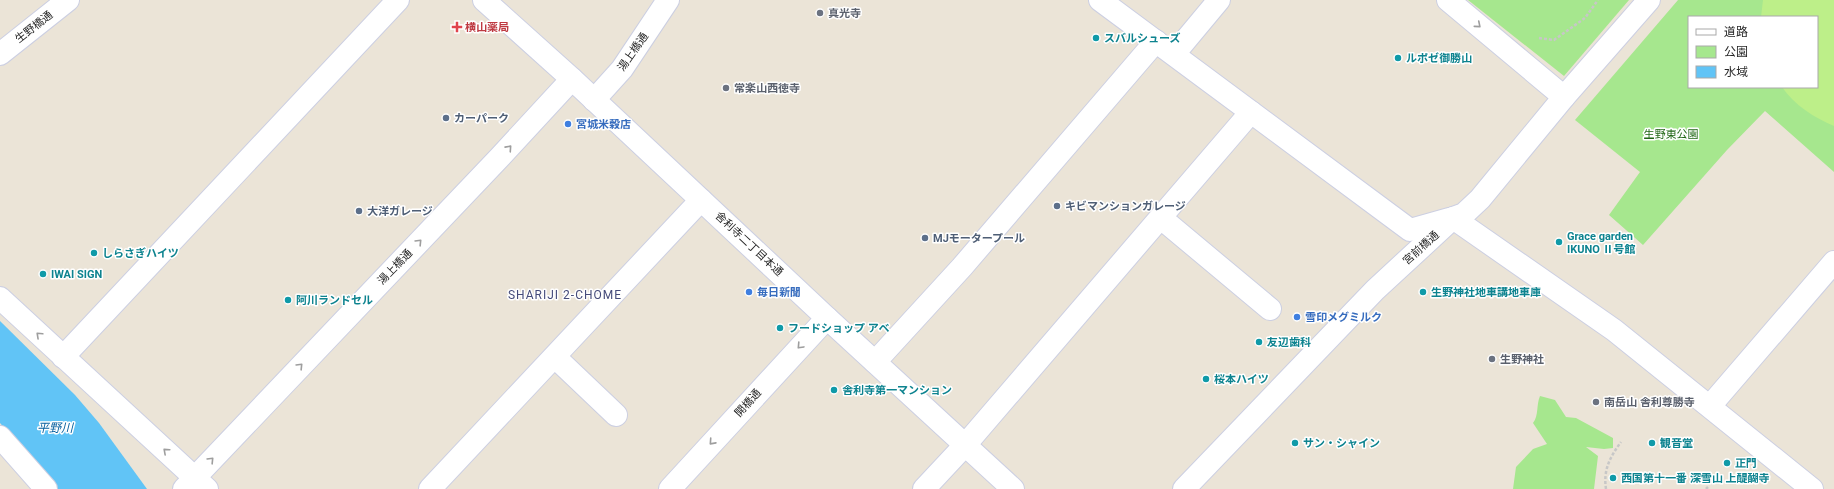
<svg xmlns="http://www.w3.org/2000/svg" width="1834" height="489" font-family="Roboto,'Noto Sans JP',sans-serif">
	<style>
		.green { fill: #a6e78e; fill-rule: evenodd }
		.pitch { fill: #bdef89 }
		.water { fill: #61c4f6 }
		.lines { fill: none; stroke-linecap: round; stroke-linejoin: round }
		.street-casing { stroke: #cccfe2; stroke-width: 24 }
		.path { stroke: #c7c7c7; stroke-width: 2.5; stroke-dasharray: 3 2; stroke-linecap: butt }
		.street { stroke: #fff; stroke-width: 22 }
		.oneway { stroke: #9e9e9e }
		.worship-dot { fill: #6b7280; stroke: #fff; stroke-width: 1.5 }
		.health-dot { fill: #e0444e; stroke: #fff; stroke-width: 1.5 }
		.culture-dot { fill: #0f9aa8; stroke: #fff; stroke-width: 1.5 }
		.service-dot { fill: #5c6f8a; stroke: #fff; stroke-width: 1.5 }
		.shop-dot { fill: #3f7fe0; stroke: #fff; stroke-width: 1.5 }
		.labels { text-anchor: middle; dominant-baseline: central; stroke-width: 3; stroke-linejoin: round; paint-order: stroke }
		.worship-label { font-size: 11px; font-weight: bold; fill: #5b616d; stroke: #fff; text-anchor: start }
		.street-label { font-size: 11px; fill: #272727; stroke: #fff }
		.health-label { font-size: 11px; font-weight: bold; fill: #be3a42; stroke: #fff; text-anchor: start }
		.culture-label { font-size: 11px; font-weight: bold; fill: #0d838f; stroke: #fff; text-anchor: start }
		.service-label { font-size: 11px; font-weight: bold; fill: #4e5e75; stroke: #fff; text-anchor: start }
		.shop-label { font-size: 11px; font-weight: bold; fill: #366cbe; stroke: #fff; text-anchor: start }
		.park-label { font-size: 11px; fill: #206714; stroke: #fff }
		.neighbourhood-label { font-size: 12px; letter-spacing: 1px; fill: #454b7a; stroke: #fff }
		.water-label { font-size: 12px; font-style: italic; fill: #045e9e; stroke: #fff }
	</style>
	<rect width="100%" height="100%" fill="#ebe4d7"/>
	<g class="green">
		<polygon points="1468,0 1629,0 1564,76"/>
		<path d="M1678 0H1834V172L1765 111 1727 150 1643 245 1609 215 1640 172 1575 120ZM1689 17H1817V87H1689Z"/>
		<path d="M1540 396 1555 400 1566 417 1576 418 1613 438V448L1604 449 1586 447 1598 456 1594 489H1513L1516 467 1533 449 1547 444 1533 423C1539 415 1536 405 1540 396Z"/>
	</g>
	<path class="pitch" d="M1763 0H1834V126C1815 118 1794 105 1782 87H1817V17H1761Z"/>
	<polygon class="water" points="0,321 75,395 99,423 147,489 57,489 0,423"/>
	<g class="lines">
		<g class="street-casing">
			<g id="street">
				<polyline points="484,0 572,79 827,318 1013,489"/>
				<polyline points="1100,0 1410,230 1449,219"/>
				<polyline points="1448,0 1564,97"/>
				<polyline points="0,54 68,0"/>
				<polyline points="1174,54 1219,0"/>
				<polyline points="594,100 622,69 668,0"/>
				<polyline points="1161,218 1270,309"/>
				<polyline points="1453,218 1614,330 1812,489"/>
				<polyline points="0,298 207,489"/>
				<polyline points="63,357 398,0"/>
				<polyline points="555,357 616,415"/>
				<polyline points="875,362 962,267 1156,41"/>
				<polyline points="1710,406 1834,262"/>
				<polyline points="0,437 46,489"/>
				<polyline points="184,489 500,157 572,79"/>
				<polyline points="430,489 701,200"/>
				<polyline points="670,489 827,318"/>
				<polyline points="924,489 966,444 1251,112"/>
				<polyline points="1184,489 1375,290 1453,218 1464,214 1480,199 1564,97 1649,0"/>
			</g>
		</g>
		<g class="path">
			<polyline points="1539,38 1554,40 1585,18 1598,0"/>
			<path d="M1606 489C1603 470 1610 457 1621 442"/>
			<polyline points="1706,489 1708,487"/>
		</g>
		<use href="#street" class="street"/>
	</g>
	<defs><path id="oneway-chevron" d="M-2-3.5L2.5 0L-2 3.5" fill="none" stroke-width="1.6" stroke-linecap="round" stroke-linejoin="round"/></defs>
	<g class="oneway">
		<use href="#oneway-chevron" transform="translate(1478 25) rotate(40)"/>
		<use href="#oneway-chevron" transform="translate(509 148) rotate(-48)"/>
		<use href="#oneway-chevron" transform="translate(419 242) rotate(-46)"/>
		<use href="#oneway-chevron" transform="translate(39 335) rotate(-137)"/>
		<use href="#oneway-chevron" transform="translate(800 346) rotate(133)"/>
		<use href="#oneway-chevron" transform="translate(300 366) rotate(-46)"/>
		<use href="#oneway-chevron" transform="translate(712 442) rotate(132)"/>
		<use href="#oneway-chevron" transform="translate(166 451) rotate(-138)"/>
		<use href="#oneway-chevron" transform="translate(211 460) rotate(-46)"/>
	</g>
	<g class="worship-dot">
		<circle cx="820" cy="13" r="4"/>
		<circle cx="726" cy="88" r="4"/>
		<circle cx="1492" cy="359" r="4"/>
		<circle cx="1596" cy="402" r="4"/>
	</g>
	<path class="health-dot" d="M455 21h4v4h4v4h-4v4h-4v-4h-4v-4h4z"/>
	<g class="culture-dot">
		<circle cx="1096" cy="38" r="4"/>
		<circle cx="1398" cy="58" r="4"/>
		<circle cx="1559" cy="242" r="4"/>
		<circle cx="94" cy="253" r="4"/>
		<circle cx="43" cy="274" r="4"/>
		<circle cx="1423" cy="292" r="4"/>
		<circle cx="288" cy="300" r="4"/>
		<circle cx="780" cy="328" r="4"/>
		<circle cx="1259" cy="342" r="4"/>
		<circle cx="1206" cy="379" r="4"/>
		<circle cx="834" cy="390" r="4"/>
		<circle cx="1295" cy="443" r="4"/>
		<circle cx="1652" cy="443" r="4"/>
		<circle cx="1727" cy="463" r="4"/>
		<circle cx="1613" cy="478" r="4"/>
	</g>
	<g class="service-dot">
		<circle cx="446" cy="118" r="4"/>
		<circle cx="1057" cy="206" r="4"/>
		<circle cx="359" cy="211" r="4"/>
		<circle cx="925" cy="238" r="4"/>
	</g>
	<g class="shop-dot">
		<circle cx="568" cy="124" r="4"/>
		<circle cx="749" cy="292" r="4"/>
		<circle cx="1297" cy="317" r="4"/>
	</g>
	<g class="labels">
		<g class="worship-label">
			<text x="828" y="13">真光寺</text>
			<text x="734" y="88">常楽山西徳寺</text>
			<text x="1500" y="359">生野神社</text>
			<text x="1604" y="402">南岳山 舎利尊勝寺</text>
		</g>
		<g class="street-label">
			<text transform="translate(34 27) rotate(-38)">生野橋通</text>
			<text transform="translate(633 52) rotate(-55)">湯上橋通</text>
			<text transform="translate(749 244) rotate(43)">舎利寺二丁目本通</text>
			<text transform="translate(1421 248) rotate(-42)">宮前橋通</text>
			<text transform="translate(395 267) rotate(-46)">湯上橋通</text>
			<text transform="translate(748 403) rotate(-48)">開橋通</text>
		</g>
		<g class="health-label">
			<text x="465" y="27">横山薬局</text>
		</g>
		<g class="culture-label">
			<text x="1104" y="38">スバルシューズ</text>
			<text x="1406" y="58">ルポゼ御勝山</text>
			<text x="1567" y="236">Grace garden<tspan x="1567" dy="13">IKUNO Ⅱ号館</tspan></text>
			<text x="102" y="253">しらさぎハイツ</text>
			<text x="51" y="274">IWAI SIGN</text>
			<text x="1431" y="292">生野神社地車講地車庫</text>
			<text x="296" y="300">阿川ランドセル</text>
			<text x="788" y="328">フードショップ アベ</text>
			<text x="1267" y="342">友辺歯科</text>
			<text x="1214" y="379">桜本ハイツ</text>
			<text x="842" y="390">舎利寺第一マンション</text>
			<text x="1303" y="443">サン・シャイン</text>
			<text x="1660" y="443">観音堂</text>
			<text x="1735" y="463">正門</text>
			<text x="1621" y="478">西国第十一番 深雪山 上醍醐寺</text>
		</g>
		<g class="service-label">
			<text x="454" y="118">カーパーク</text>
			<text x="1065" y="206">キビマンションガレージ</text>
			<text x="367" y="211">大洋ガレージ</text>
			<text x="933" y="238">MJモータープール</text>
		</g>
		<g class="shop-label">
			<text x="576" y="124">宮城米穀店</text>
			<text x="757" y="292">毎日新聞</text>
			<text x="1305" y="317">雪印メグミルク</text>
		</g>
		<g class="park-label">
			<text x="1671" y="134">生野東公園</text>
		</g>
		<g class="neighbourhood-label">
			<text x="565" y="295">SHARIJI 2-CHOME</text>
		</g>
		<g class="water-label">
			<text x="55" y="428">平野川</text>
		</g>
	</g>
	<rect x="1688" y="16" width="130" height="72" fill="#ffffff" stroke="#a9a9a9"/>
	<rect x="1696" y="29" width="20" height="6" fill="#ffffff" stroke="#a9a9a9"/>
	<text x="1724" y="36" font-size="12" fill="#272727">道路</text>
	<rect x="1696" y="46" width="20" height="12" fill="#a6e78e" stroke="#a9a9a9"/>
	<text x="1724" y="56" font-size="12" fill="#272727">公園</text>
	<rect x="1696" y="66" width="20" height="12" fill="#61c4f6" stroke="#a9a9a9"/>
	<text x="1724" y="76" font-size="12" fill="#272727">水域</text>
</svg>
